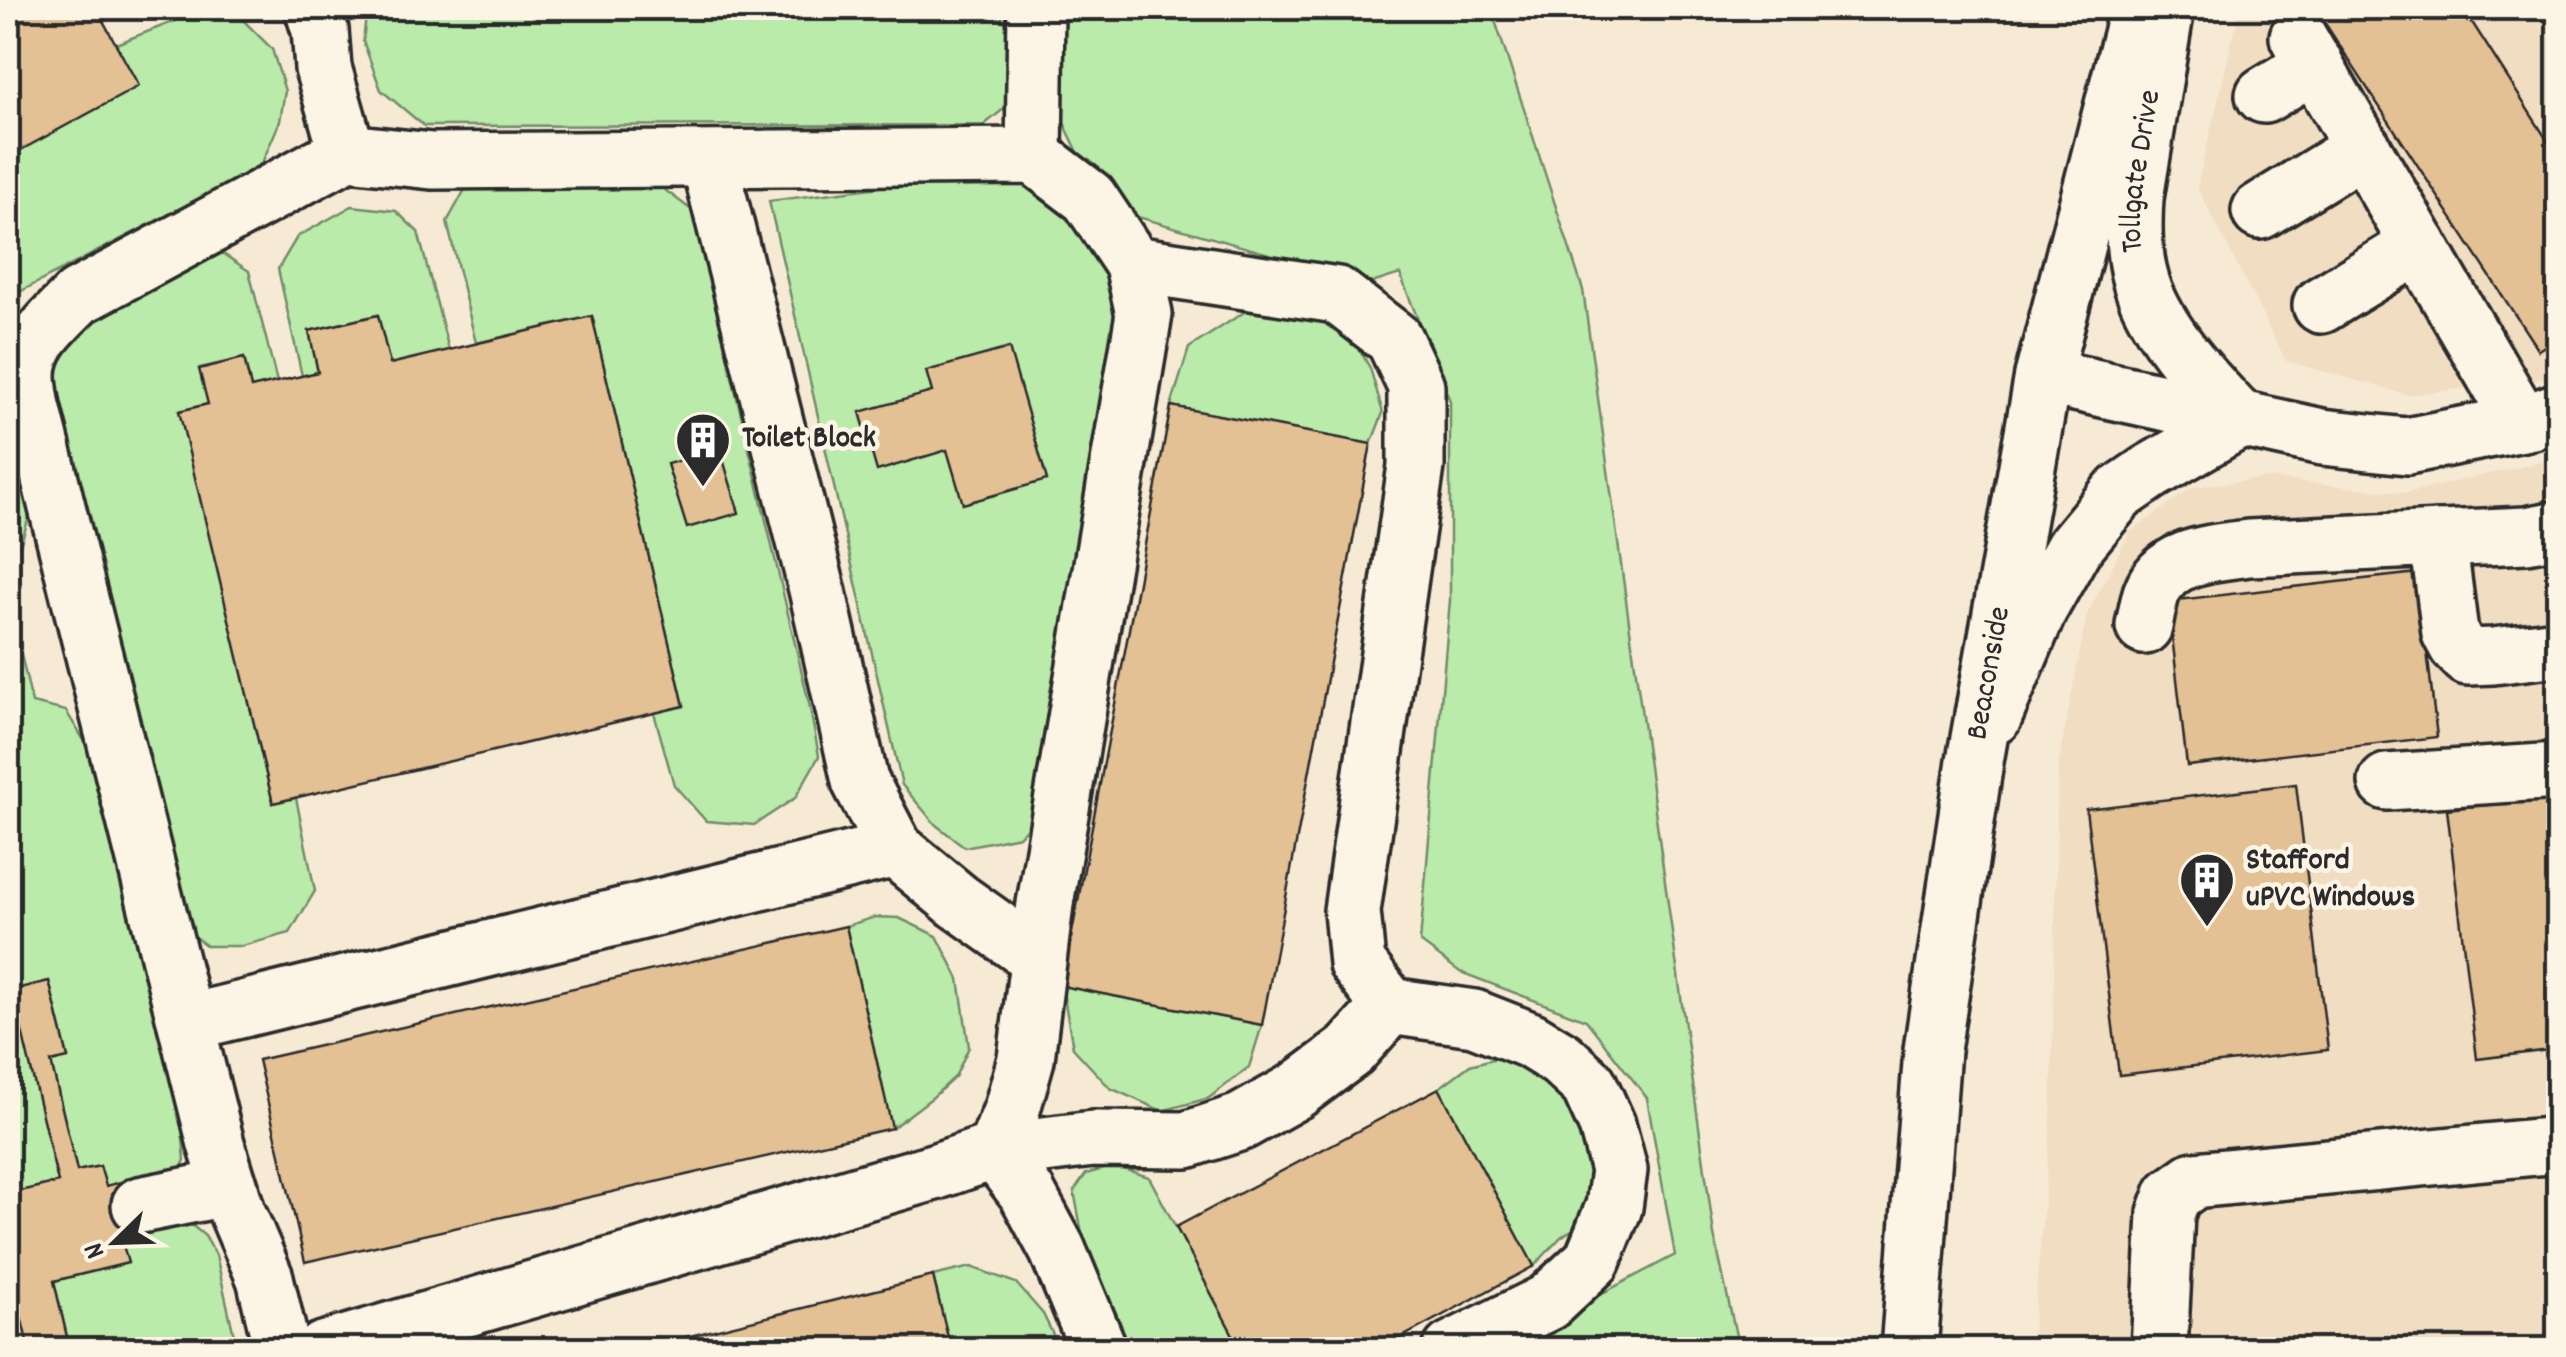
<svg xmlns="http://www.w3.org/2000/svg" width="2566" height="1357" font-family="Dekko,sans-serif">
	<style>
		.built { fill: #f1ddc2 }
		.green { fill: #baebaa; stroke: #728b6a; stroke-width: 2.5 }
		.building { fill: #e4c095; stroke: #2b2b2b; stroke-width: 2.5 }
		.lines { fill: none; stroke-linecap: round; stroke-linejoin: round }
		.minor-casing { stroke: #2b2b2b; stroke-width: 62 }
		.highway-casing { stroke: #2b2b2b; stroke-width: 62 }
		.minor { stroke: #fcf5e5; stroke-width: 55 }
		.highway { stroke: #fcf5e5; stroke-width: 55 }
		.labels { text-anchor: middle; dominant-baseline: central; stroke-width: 9; stroke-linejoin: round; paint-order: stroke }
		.street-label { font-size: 32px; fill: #2b2b2b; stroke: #fcf5e5 }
		.poi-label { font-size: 32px; font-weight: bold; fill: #2b2b2b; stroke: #fcf5e5; text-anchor: start }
	</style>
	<rect width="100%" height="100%" fill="#f7ead5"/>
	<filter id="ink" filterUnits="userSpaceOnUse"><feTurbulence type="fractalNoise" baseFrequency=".01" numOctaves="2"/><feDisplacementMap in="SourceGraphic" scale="20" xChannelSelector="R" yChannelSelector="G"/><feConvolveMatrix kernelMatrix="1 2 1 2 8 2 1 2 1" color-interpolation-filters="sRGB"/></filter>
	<g filter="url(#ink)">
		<g class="built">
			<polygon points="2240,8 2558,8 2558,388 2552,378 2408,395 2286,361 2197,187"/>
			<polygon points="2558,458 2558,1349 2031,1350 2051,1121 2058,765 2087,614 2130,532 2193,487 2266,478 2407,493"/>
		</g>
		<g class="green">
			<polygon points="367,8 876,10 877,8 997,8 1027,64 1016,99 984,125 424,126 381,90 363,41"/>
			<polygon points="1053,8 1491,8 1583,290 1714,1235 1739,1349 1517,1349 1588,1301 1675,1255 1647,1098 1586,1020 1460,972 1420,942 1450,600 1450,401 1400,274 1372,283 1120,212 1091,179 1051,96"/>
			<polygon points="206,9 237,14 272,49 285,91 280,121 262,163 244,175 8,298 8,157 138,86 116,44"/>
			<polygon points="1007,171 1084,207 1122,270 1130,354 1041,813 1019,836 965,847 936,825 902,785 769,201"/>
			<polygon points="645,175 693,211 809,703 819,756 795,798 754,825 706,821 674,785 654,713 684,705 592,316 476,343 447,222 467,186"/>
			<polygon points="352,206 396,211 418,232 449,350 390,364 377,315 309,331 318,372 302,376 278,269 297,237"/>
			<polygon points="202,240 249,271 277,382 251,388 244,358 200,368 208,404 180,411 273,803 296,798 315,891 290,933 242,946 207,946 172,920 54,432 55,340"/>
			<polygon points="1252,307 1320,313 1352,336 1370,368 1383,413 1371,444 1171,406 1189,348"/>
			<polygon points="8,414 34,501 20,546 8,549"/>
			<polygon points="12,614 32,703 66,711 87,745 178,1087 185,1160 175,1182 132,1179 106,1186 100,1166 77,1171 51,1062 68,1057 49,981 13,990 58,1182 8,1194 8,615"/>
			<polygon points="875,917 899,918 937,936 959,979 969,1047 955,1077 933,1097 892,1128 846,926"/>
			<polygon points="1062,986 1262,1025 1249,1067 1209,1098 1162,1111 1110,1088 1073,1048"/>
			<polygon points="1504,1056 1546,1062 1598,1126 1589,1219 1561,1237 1534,1266 1439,1088 1470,1065"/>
			<polygon points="1114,1166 1149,1177 1241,1349 1110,1349 1096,1306 1074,1191 1086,1174"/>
			<polygon points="188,1222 205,1236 216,1255 237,1349 70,1349 54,1281 127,1263 120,1234"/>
			<polygon points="971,1267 1016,1283 1043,1314 1060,1349 951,1349 933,1276"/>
			<polygon points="12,1278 29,1349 8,1349 8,1279"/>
		</g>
		<g class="building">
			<polygon points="8,8 96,8 139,86 8,157"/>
			<polygon points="750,8 877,8 877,10"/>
			<polygon points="1094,8 1198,8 1198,15 1094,10"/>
			<polygon points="2315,8 2463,8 2558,157 2558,338 2538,350"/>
			<polygon points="378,315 390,364 592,316 684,706 273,803 179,411 208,404 199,369 244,358 251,388 318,372 309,331"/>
			<polygon points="1009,348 1047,480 963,504 947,450 877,471 860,412 932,392 926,371"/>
			<polygon points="1171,406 1371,444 1262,1025 1062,986"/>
			<polygon points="720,449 739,513 687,528 667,464"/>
			<polygon points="2418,573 2437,737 2187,766 2168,601"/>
			<polygon points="2296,784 2328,1050 2119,1075 2086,809"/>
			<polygon points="2558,797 2558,1049 2477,1059 2447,809"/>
			<polygon points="846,926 892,1128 305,1262 258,1060"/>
			<polygon points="49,981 68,1058 51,1062 77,1171 100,1166 106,1186 133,1179 144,1228 120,1234 128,1263 54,1281 70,1350 29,1350 12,1278 8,1279 8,1194 58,1182 12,990"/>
			<polygon points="1439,1088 1534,1266 1378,1350 1241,1350 1176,1227"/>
			<polygon points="933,1276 951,1350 633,1350"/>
		</g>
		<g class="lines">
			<g class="minor-casing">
				<g id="minor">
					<polyline points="313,8 320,30 323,68 347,152"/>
					<polyline points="2298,37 2522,423"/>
					<polyline points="2264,95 2315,64"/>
					<polyline points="1034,156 1036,8"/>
					<polyline points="709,160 817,589 860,781 895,849 958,901 1038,958"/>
					<polyline points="2260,211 2363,148"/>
					<polyline points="1133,264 1337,295 1394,339 1416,386 1416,466 1352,911 1357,963 1390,1006 1474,1018 1530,1040 1561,1059 1589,1085 1607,1125 1619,1170 1614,1207 1592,1261 1548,1302 1451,1350"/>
					<polyline points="2321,305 2419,245"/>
					<polyline points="2043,376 2322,437 2407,446 2532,421 2558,411"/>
					<polyline points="2438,539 2450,633 2457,646 2468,657 2493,656 2558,648"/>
					<path d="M2144 626C2146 616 2148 604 2151 594 2165 554 2214 553 2249 548L2526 535 2558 529"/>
					<path id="s1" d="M1994 716 2039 609 2074 547 2118 494 2150 472 2240 420C2205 383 2164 340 2145 293 2133 263 2133 230 2135 198L2166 8"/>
					<polyline points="2387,782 2558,771"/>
					<polyline points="186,1023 895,849"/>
					<polyline points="995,1151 1093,1139 1186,1140 1241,1122 1296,1091 1350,1051 1390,1006"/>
					<polyline points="995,1151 1027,1193 1057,1249 1099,1350"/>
					<polyline points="140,1205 230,1187"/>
					<path d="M282 1350 265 1278 237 1212 216 1144 32 407C30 396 28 385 28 375 28 341 56 320 78 297L347 152 432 161 1034 156 1089 198 1133 264 1144 314 1045 904 1026 1059 1012 1109 995 1151 937 1171 324 1350"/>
					<polyline points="2159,1350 2166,1214 2173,1195 2194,1180 2558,1145"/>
				</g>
			</g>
			<g class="highway-casing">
				<g id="highway">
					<path id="s2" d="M1909 1350 1932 1050 1975 761 2043 376 2138 8"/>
				</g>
			</g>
			<use href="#minor" class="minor"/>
			<use href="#highway" class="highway"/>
		</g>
	</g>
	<defs>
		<g id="building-pin" transform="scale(2.875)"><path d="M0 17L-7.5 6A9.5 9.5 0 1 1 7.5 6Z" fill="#2b2b2b" stroke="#fcf5e5"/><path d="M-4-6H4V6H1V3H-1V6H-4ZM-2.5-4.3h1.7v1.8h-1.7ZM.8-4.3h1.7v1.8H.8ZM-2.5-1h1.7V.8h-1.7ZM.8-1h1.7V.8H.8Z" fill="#fff"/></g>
	</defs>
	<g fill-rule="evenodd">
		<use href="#building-pin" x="703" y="440"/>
		<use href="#building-pin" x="2207" y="880"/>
	</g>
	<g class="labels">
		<g class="street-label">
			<text stroke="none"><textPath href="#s1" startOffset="682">Tollgate Drive</textPath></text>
			<text stroke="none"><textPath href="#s2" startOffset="682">Beaconside</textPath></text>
		</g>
		<g class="poi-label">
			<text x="742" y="440">Toilet Block</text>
			<text x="2246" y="862">Stafford<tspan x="2246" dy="37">uPVC Windows</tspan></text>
		</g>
	</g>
	<rect width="2566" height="1357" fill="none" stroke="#fcf5e5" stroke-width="40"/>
	<rect x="20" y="20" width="2526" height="1317" fill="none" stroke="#2b2b2b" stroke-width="4" filter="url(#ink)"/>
	<g transform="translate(115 1242) rotate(247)" stroke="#fcf5e5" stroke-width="8" paint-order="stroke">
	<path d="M0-8L18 38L0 25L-18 38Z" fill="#2b2b2b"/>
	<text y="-15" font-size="28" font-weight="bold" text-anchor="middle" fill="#2b2b2b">N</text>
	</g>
</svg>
